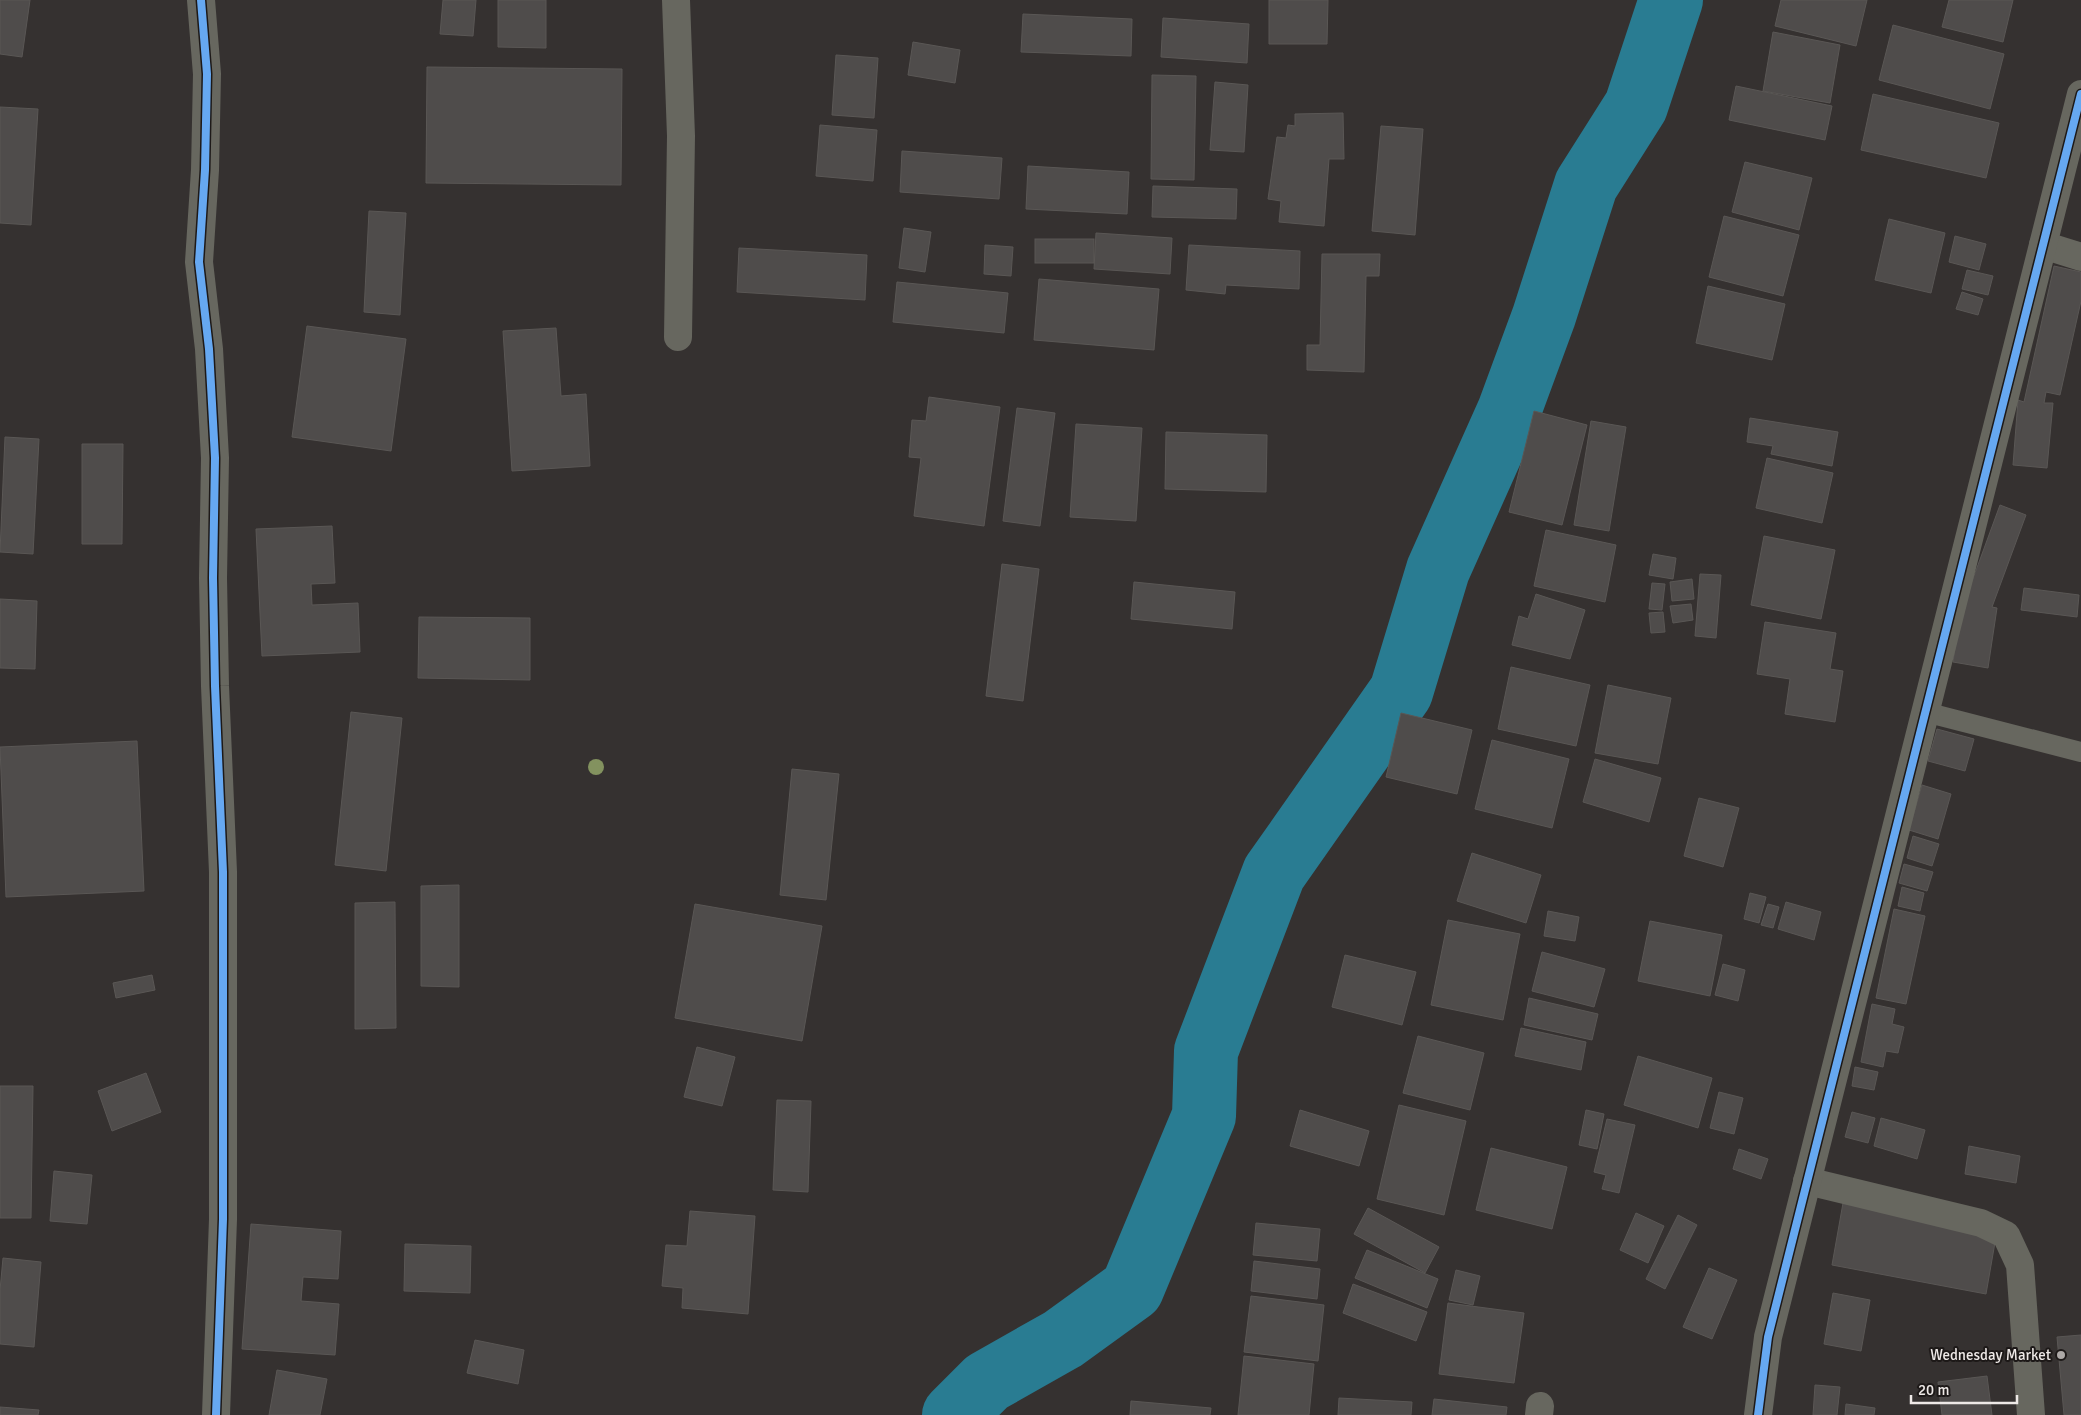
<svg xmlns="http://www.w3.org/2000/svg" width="2081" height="1415" font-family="Signika,sans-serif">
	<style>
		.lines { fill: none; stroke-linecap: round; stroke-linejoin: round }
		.river { stroke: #297c92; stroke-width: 64 }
		.building { fill: #4f4c4b; stroke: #5a5755 }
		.lane { stroke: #67675f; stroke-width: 20 }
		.street { stroke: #67675f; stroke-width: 28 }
		.cycleway-casing { stroke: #1d1918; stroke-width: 11 }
		.cycleway { stroke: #66a8f1; stroke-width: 8 }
		.tree { fill: #83925f }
		.poi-dot { fill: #ada9a7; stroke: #1d1918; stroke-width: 2 }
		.labels { text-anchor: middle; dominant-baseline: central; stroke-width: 4; stroke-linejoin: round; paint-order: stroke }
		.poi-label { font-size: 15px; fill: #eee9e7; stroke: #1d1918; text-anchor: end }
	</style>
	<rect width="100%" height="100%" fill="#353130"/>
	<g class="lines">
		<polyline class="river" points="954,1415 987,1382 1063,1339 1132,1289 1204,1116 1206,1051 1274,873 1401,692 1438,570 1509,411 1544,316 1586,185 1636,106 1671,0"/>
	</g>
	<g class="building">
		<polygon points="0,0 30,0 22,57 0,54"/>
		<polygon points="443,0 476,0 473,36 440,34"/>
		<polygon points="498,0 546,0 546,48 498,47"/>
		<polygon points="1269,0 1328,0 1327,44 1269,44"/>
		<polygon points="1781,0 1867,0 1856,46 1775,26"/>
		<polygon points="1949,0 2013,0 2003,42 1942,27"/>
		<polygon points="1023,14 1132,19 1131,56 1021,52"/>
		<polygon points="1163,18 1249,24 1247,63 1161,57"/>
		<polygon points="1893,25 2004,54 1990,109 1879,80"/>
		<polygon points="1773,32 1840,45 1830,103 1763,91"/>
		<polygon points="913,42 960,50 955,83 908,75"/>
		<polygon points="836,55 878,58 874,118 832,115"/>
		<polygon points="427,67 622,69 621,185 426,183"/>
		<polygon points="1152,75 1196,76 1194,180 1151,179"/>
		<polygon points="1215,82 1248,85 1244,152 1210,150"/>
		<polygon points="1736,86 1832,106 1825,140 1729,120"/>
		<polygon points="1873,94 1999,123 1986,178 1861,150"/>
		<polygon points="0,107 38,109 31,225 0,223"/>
		<polygon points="1343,113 1344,159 1329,159 1324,226 1279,222 1281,201 1268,199 1277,137 1286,138 1288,125 1295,126 1295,114"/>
		<polygon points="820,125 877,130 873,181 816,176"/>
		<polygon points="1381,126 1423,129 1415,235 1372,231"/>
		<polygon points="902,151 1002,158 999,199 900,192"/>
		<polygon points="1745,162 1812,178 1799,230 1732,212"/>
		<polygon points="1028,166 1129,172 1127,214 1026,209"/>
		<polygon points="1153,186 1237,189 1236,219 1152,217"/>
		<polygon points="369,211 406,213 400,315 364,312"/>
		<polygon points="1724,216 1799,235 1783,296 1709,277"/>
		<polygon points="1889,219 1945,233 1931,293 1875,280"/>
		<polygon points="904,228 931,232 925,272 899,268"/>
		<polygon points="1096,233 1172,238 1170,274 1094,269"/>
		<polygon points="1955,236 1986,244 1979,270 1949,262"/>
		<rect x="1035" y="239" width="59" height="24"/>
		<polygon points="985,245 1013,247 1011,276 984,274"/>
		<polygon points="1189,245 1300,251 1299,289 1226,285 1225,294 1186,290"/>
		<polygon points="739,248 867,255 865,300 737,292"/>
		<polygon points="1322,254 1380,254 1379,276 1366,276 1364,372 1307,370 1307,345 1320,345"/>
		<polygon points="2054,266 2081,272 2081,301 2060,395 2046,392 2044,403 2053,403 2047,468 2013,465 2018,400 2024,402"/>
		<polygon points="1967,270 1993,276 1988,295 1962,289"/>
		<polygon points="1039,279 1159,289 1154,350 1034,340"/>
		<polygon points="897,282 1008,293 1004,333 893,322"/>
		<polygon points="1708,286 1785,304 1772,360 1696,343"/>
		<polygon points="1962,292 1983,299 1978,315 1956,309"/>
		<polygon points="307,326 406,339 391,451 292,437"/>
		<polygon points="556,328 561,396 586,394 590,466 512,471 503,331"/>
		<polygon points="929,397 1000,407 984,526 914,516 921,458 909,457 912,420 926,421"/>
		<polygon points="1017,408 1055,413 1040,526 1003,521"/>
		<polygon points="1534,411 1587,425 1562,525 1509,512"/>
		<polygon points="1750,418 1838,432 1832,466 1771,454 1773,446 1747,442"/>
		<polygon points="1591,421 1626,427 1609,531 1574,525"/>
		<polygon points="1076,424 1142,428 1136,521 1070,517"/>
		<polygon points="1166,432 1267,435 1266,492 1165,489"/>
		<polygon points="5,437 39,439 33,554 0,552"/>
		<polygon points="82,444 123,444 122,544 82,544"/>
		<polygon points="1767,458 1833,473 1822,523 1756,508"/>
		<polygon points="2000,505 2026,515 1992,607 1997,608 1988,668 1953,662 1961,603 1964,603"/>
		<polygon points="332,526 335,583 311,584 312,605 358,603 360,652 262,656 256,529"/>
		<polygon points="1546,530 1616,545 1605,602 1534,586"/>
		<polygon points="1764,536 1835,550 1821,619 1751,605"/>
		<polygon points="1653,554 1676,558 1673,579 1649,575"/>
		<polygon points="1002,564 1039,569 1023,701 986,696"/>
		<polygon points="1700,574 1721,575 1716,638 1695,636"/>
		<polygon points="1692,579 1694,599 1672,601 1670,582"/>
		<polygon points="1134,582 1235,592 1232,629 1131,619"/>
		<polygon points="1652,583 1665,584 1662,610 1649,609"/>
		<polygon points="2024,588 2079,595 2077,617 2021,610"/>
		<polygon points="1536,594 1585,610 1570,659 1512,645 1519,616 1528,619"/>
		<polygon points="0,599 37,601 35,669 0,668"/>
		<polygon points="1691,604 1693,620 1673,623 1670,606"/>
		<polygon points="1663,612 1665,632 1651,633 1649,613"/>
		<polygon points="419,617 530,618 530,680 418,678"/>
		<polygon points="1765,622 1836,633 1830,669 1843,671 1835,722 1785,714 1790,679 1757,674"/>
		<polygon points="1511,667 1590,685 1576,746 1498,729"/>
		<polygon points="1608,685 1671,698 1658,764 1595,753"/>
		<polygon points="351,712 402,718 386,871 335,865"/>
		<polygon points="1401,713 1472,730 1457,794 1386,777"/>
		<polygon points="1937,729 1974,739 1965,771 1928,761"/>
		<polygon points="1492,740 1569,759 1552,828 1475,809"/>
		<polygon points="137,741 144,891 6,897 0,747"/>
		<polygon points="1595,759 1661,778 1649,822 1583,802"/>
		<polygon points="792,769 839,774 826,900 780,895"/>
		<polygon points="1922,785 1951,794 1938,839 1909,830"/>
		<polygon points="1699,798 1739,808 1723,867 1684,856"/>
		<polygon points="1913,836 1939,844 1932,866 1907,858"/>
		<polygon points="1472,853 1541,875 1526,923 1457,901"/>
		<polygon points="1904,864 1933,872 1927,891 1899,883"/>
		<polygon points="459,885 459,987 421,986 421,886"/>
		<polygon points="1902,887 1924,893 1920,911 1898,906"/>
		<polygon points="1750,893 1766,897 1759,923 1744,919"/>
		<polygon points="395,902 396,1028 355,1029 355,903"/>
		<polygon points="1786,902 1821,912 1814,940 1778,929"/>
		<polygon points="695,904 822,926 802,1041 675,1018"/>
		<polygon points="1768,904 1779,907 1773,928 1761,925"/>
		<polygon points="1894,909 1925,916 1906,1004 1876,998"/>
		<polygon points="1548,911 1579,917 1575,941 1544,936"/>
		<polygon points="1448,920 1520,934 1503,1020 1431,1005"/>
		<polygon points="1650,921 1722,935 1710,996 1638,981"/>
		<polygon points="1542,952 1605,969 1594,1007 1532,991"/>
		<polygon points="1345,955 1416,972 1402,1025 1332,1007"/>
		<polygon points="1723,964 1745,970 1738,1001 1715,995"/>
		<polygon points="152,975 155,990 116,998 113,983"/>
		<polygon points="1529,998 1598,1014 1592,1040 1524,1025"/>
		<polygon points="1872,1004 1895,1009 1892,1024 1904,1027 1898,1053 1886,1051 1883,1067 1861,1062"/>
		<polygon points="1521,1028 1586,1042 1581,1070 1515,1056"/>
		<polygon points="1418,1036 1484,1053 1470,1110 1403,1093"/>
		<polygon points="697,1047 735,1057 722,1106 684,1097"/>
		<polygon points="1638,1056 1712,1078 1698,1128 1624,1105"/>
		<polygon points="1855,1067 1878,1072 1874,1090 1852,1086"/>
		<polygon points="146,1073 161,1112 112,1131 98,1091"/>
		<polygon points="0,1086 33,1086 31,1218 0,1218"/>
		<polygon points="1719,1092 1743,1098 1734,1134 1710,1128"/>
		<polygon points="777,1100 811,1101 808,1192 773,1190"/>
		<polygon points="1399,1105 1466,1121 1444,1215 1377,1199"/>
		<polygon points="1300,1110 1369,1131 1359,1166 1290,1146"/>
		<polygon points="1586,1110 1604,1114 1597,1149 1579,1145"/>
		<polygon points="1852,1112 1875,1118 1868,1143 1845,1137"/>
		<polygon points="1881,1118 1925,1130 1917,1159 1874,1146"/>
		<polygon points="1607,1119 1635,1125 1619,1193 1602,1189 1606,1175 1594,1172"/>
		<polygon points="1969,1146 2020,1156 2016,1183 1965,1174"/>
		<polygon points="1491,1148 1567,1167 1552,1229 1476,1210"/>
		<polygon points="1739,1149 1768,1159 1761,1179 1733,1169"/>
		<polygon points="54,1171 92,1175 87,1224 50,1221"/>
		<polygon points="1843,1203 1997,1231 1986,1294 1832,1265"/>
		<polygon points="1368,1208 1439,1247 1425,1273 1354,1234"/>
		<polygon points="690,1211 755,1216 748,1314 682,1308 683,1288 662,1286 666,1245 687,1246"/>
		<polygon points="1636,1213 1664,1226 1648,1263 1620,1250"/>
		<polygon points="1678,1215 1697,1225 1665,1289 1646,1279"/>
		<polygon points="1256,1223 1320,1229 1317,1261 1253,1255"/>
		<polygon points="251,1224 341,1231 338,1279 303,1277 301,1301 339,1304 335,1355 242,1349"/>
		<polygon points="405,1244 471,1246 470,1293 404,1291"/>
		<polygon points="1367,1250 1438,1279 1427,1308 1355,1278"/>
		<polygon points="3,1258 41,1262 34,1347 0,1344 0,1290"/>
		<polygon points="1254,1261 1320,1269 1317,1299 1251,1291"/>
		<polygon points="1709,1268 1737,1280 1712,1339 1683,1327"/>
		<polygon points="1456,1270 1480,1276 1473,1305 1449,1300"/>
		<polygon points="1353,1284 1427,1312 1416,1341 1343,1313"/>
		<polygon points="1833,1293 1870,1300 1861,1351 1824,1344"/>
		<polygon points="1251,1296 1324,1305 1318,1361 1244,1352"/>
		<polygon points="1448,1303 1524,1313 1514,1383 1439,1374"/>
		<polygon points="2081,1335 2081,1415 2064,1415 2057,1337"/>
		<polygon points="475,1340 524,1350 518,1384 467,1373"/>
		<polygon points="1244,1356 1314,1364 1309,1415 1238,1415"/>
		<polygon points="277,1370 327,1379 320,1415 269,1415"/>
		<polygon points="1987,1376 1992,1415 1942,1415 1938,1382"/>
		<polygon points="1815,1385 1840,1387 1837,1415 1813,1415"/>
		<polygon points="1339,1398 1412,1402 1411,1415 1338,1415"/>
		<polygon points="1434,1399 1507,1407 1506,1415 1432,1415"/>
		<polygon points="1131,1401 1211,1408 1210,1415 1130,1415"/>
		<polygon points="1846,1404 1875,1408 1874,1415 1845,1415"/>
		<polygon points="0,1407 39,1410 38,1415 0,1415"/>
	</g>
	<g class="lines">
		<polyline class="lane" points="1925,712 2081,752"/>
		<g class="street">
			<polyline points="201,0 207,74 205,170 199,262 209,349 215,458 213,578 215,686 223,872 223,1219 216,1415"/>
			<polyline points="676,0 681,136 678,337"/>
			<polyline points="2043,245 2081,257"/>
			<polyline points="1807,1181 1981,1223 2006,1235 2020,1265 2031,1415"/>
			<polyline points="1539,1415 1540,1406"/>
			<polyline points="1758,1415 1768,1337 2081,94"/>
		</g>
		<g class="cycleway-casing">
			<g id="cycleway">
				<polyline points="201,0 207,74 205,170 199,262 209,349 215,458 213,578 215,686 223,872 223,1219 216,1415"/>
				<polyline points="1758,1415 1768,1337 2081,94"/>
			</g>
		</g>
		<use href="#cycleway" class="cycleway"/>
	</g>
	<circle class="tree" cx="596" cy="767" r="8"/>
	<circle class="poi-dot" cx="2061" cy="1355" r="5"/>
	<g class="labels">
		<g class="poi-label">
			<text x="2051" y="1355">Wednesday Market</text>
		</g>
	</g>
	<path d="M1911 1395v8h106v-8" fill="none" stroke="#eee9e7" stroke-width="2.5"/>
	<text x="1918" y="1395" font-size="15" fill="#eee9e7" stroke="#1d1918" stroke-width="4" paint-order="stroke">20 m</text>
</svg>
